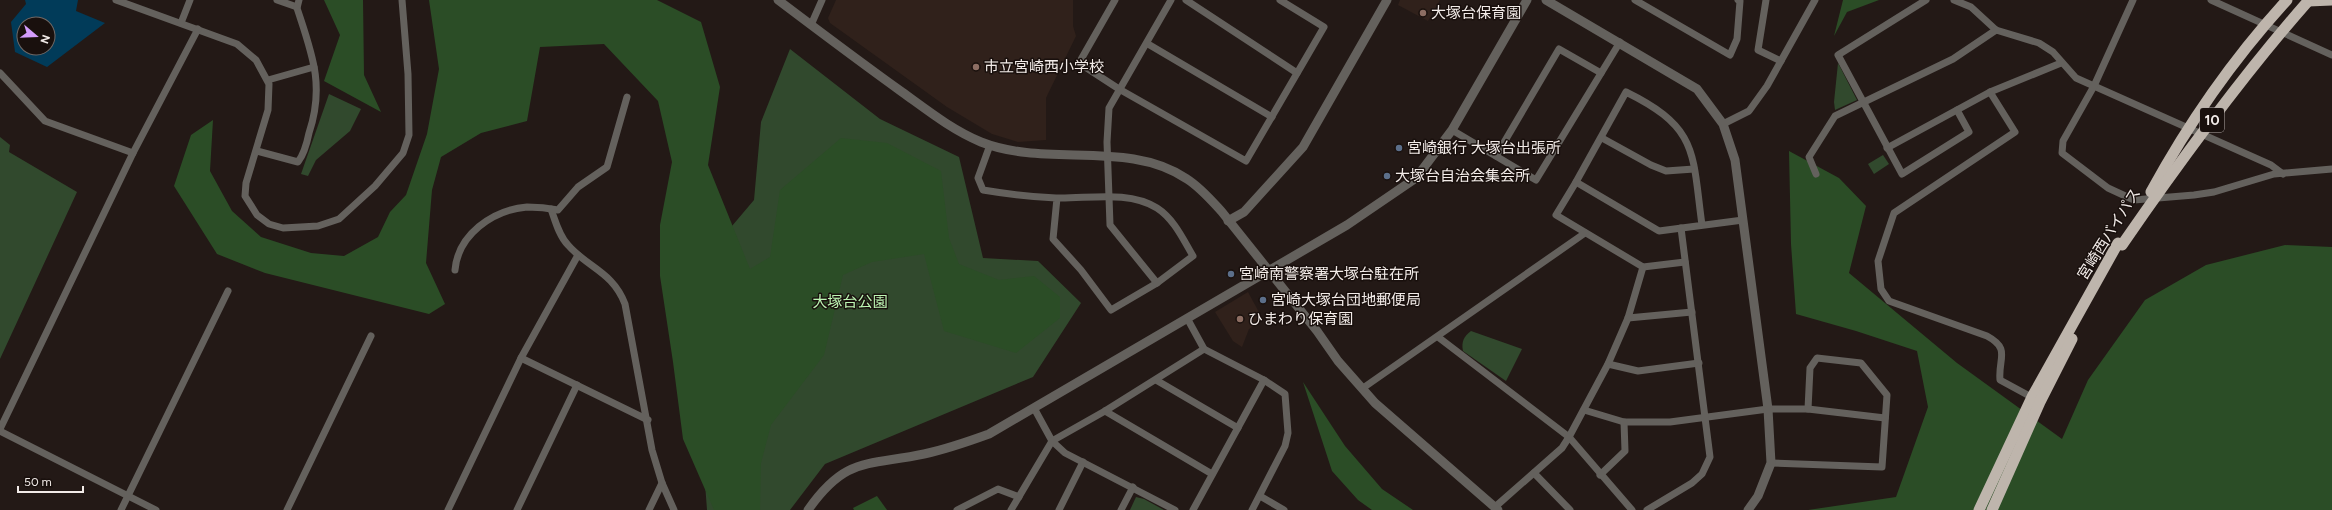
<svg xmlns="http://www.w3.org/2000/svg" width="2332" height="510" font-family="Figtree,'Noto Sans JP',sans-serif">
	<style>
		.built { fill: #30211b }
		.green { fill: #31492d }
		.forest { fill: #2b4d26 }
		.water { fill: #013b59; fill-rule: evenodd }
		.lines { fill: none; stroke-linecap: round; stroke-linejoin: round }
		.minor { stroke: #64615d; stroke-width: 7 }
		.tertiary { stroke: #64615d; stroke-width: 9 }
		.trunk { stroke: #beb5ac; stroke-width: 11 }
		.trunk-bridge { stroke: #beb5ac; stroke-width: 11 }
		.education-dot { fill: #8d6e63; stroke: #19100d; stroke-width: 1.5 }
		.service-dot { fill: #5c6f8a; stroke: #19100d; stroke-width: 1.5 }
		.labels { text-anchor: middle; dominant-baseline: central; stroke-width: 3; stroke-linejoin: round; paint-order: stroke }
		.shield { fill: #19100d; stroke: #b1a9a6; stroke-width: 1 }
		.shield-label { font-size: 14px; font-weight: bold; fill: #f2ebe8 }
		.poi-label { font-size: 15px; fill: #f2ebe8; stroke: #19100d; text-anchor: start }
		.street-label { font-size: 15px; fill: #f2ebe8; stroke: #19100d }
		.park-label { font-size: 15px; fill: #bdf6b4; stroke: #19100d }
	</style>
	<rect width="100%" height="100%" fill="#231916"/>
	<g class="built">
		<polygon points="836,0 1073,0 1073,26 1076,36 1046,98 1046,140 1018,142 992,134 947,107 830,23 828,18"/>
		<polygon points="1400,0 1440,0 1428,21 1398,5"/>
		<polygon points="1248,292 1261,316 1260,322 1249,329 1242,347 1233,341 1215,312"/>
	</g>
	<g class="green">
		<polygon points="790,49 880,119 959,157 983,258 1038,261 1081,303 1033,377 825,464 790,510 707,510 702,443 682,285 754,200 761,122"/>
		<polygon points="1838,63 1857,100 1835,110 1834,102"/>
		<polygon points="329,94 361,109 350,131 316,160 308,176 301,174"/>
		<polygon points="0,137 10,145 9,152 77,192 0,359"/>
		<polygon points="1883,155 1889,164 1874,174 1868,164"/>
		<path d="M1471 331 1522 349 1506 381 1463 351C1461 342 1464 336 1471 331Z"/>
		<polygon points="1136,497 1144,499 1164,510 1130,510"/>
	</g>
	<g class="forest">
		<polygon points="324,0 363,0 364,75 381,112 324,81 340,35"/>
		<polygon points="429,0 657,0 701,22 720,87 708,165 750,269 770,257 780,190 841,138 887,143 941,171 949,238 959,264 999,280 1034,276 1060,297 1060,318 1016,353 944,331 924,254 872,262 843,275 824,355 771,425 761,463 760,510 714,510 683,439 673,362 660,276 660,225 672,162 658,101 604,44 540,47 527,121 481,133 441,157 432,190 426,263 445,304 429,314 265,273 217,254 174,186 191,135 213,120 210,171 232,211 261,237 311,253 344,256 378,237 390,212 406,195 427,134 439,69"/>
		<polygon points="1843,0 1879,0 1847,12 1834,36"/>
		<polygon points="1789,151 1839,178 1866,206 1849,273 1957,363 2062,439 2088,380 2145,300 2206,265 2285,245 2332,247 2332,510 1808,510 1896,497 1928,407 1917,351 1856,331 1796,314 1791,244"/>
		<polygon points="1303,382 1345,446 1382,489 1413,510 1372,510 1358,500 1332,471"/>
		<polygon points="877,496 887,510 854,510 853,508"/>
	</g>
	<path class="water" d="M25 0H78L76 11 105 23 47 67 15 52 11 22 26 4ZM24 24H48V48H24Z"/>
	<g class="lines">
		<g class="minor">
			<polyline points="116,0 237,44 256,60 269,84 268,110 246,183 245,196 257,215 269,224 283,228 318,226 339,219 375,186 403,153 409,135 408,74 402,0"/>
			<polyline points="277,0 297,7"/>
			<polyline points="1115,0 1079,63 1119,89 1246,161 1324,27 1280,0"/>
			<polyline points="1186,0 1297,73"/>
			<polyline points="1635,0 1730,55 1737,39 1740,1 1738,0"/>
			<polyline points="1766,0 1758,50 1781,61"/>
			<polyline points="1926,0 1838,55 1902,174 1969,132 1957,110"/>
			<polyline points="1954,0 1971,7 1996,30 2039,43 2053,52 2076,78 2271,165 2283,174"/>
			<polyline points="2133,0 2094,86 2063,141 2062,153 2108,188 2134,200 2194,195 2214,192 2274,174 2332,169"/>
			<polyline points="2211,0 2332,55"/>
			<polyline points="181,23 190,0"/>
			<polyline points="811,25 822,0"/>
			<polyline points="1148,44 1272,117"/>
			<polyline points="0,73 45,121 133,153"/>
			<polyline points="268,80 314,67"/>
			<path d="M1990 92 2015 132 1894 213 1878 261 1881 289 1889 301 1987 336C2011 349 1998 358 2000 380L2035 399"/>
			<polyline points="1723,124 1749,111 1767,86 1815,0"/>
			<polyline points="1452,130 1536,180 1620,42"/>
			<polyline points="1602,138 1651,165 1666,171 1694,169"/>
			<path d="M990 145 978 178 983 190C1007 194 1031 197 1056 198 1088 199 1128 190 1157 208 1174 219 1183 239 1193 256L1157 283 1111 310 1081 270 1053 239 1057 198"/>
			<polyline points="1887,148 1990,92 2061,63"/>
			<path d="M257 151 298 162C304 154 307 143 309 133 325 85 312 54 297 8L299 0"/>
			<polyline points="1496,156 1559,49 1601,73"/>
			<polyline points="1816,174 1809,157 1835,116 1953,59 1996,30"/>
			<polyline points="1576,182 1556,215 1643,267 1685,262"/>
			<path d="M551 209C555 220 559 236 568 245 588 268 613 272 625 304L652 450 662 483 674 510"/>
			<path d="M1702 225C1692 152 1699 128 1626 92L1576 182 1659 231 1743 220"/>
			<path d="M455 270C458 235 492 210 527 207 537 207 548 208 558 210L578 187 607 167 627 97"/>
			<polyline points="1157,283 1110,225 1107,142 1109,108 1171,0"/>
			<polyline points="1187,318 1204,349 1264,380 1285,394 1288,433 1285,446 1252,510"/>
			<polyline points="1628,318 1692,312"/>
			<polyline points="1438,337 1569,437 1632,510"/>
			<polyline points="521,358 648,420"/>
			<polyline points="1608,364 1638,371 1699,363"/>
			<polyline points="1156,380 1238,428"/>
			<polyline points="1363,388 1585,233"/>
			<polyline points="1034,408 1052,441 1065,453 1175,510"/>
			<polyline points="1584,410 1624,422 1670,422 1768,409 1808,409 1885,418"/>
			<polyline points="1105,411 1212,474"/>
			<polyline points="0,429 133,153 198,29"/>
			<polyline points="0,431 156,510"/>
			<polyline points="1771,463 1882,467 1887,395 1861,363 1817,358 1810,368 1808,409"/>
			<polyline points="1534,473 1570,510"/>
			<polyline points="1600,475 1625,451 1624,422"/>
			<polyline points="1260,496 1284,510"/>
			<polyline points="1495,507 1562,448 1569,437 1608,364 1628,318 1643,267"/>
			<polyline points="121,510 228,291"/>
			<polyline points="287,510 371,336"/>
			<polyline points="448,510 521,358 578,255"/>
			<polyline points="517,510 577,385"/>
			<polyline points="649,510 662,483"/>
			<polyline points="957,510 998,489 1019,497"/>
			<polyline points="1011,510 1052,441 1105,411 1204,349"/>
			<polyline points="1059,510 1083,462"/>
			<polyline points="1121,510 1133,487"/>
			<polyline points="1193,510 1264,380"/>
			<polyline points="1647,510 1692,483 1702,474 1710,457 1681,228"/>
		</g>
		<g class="tertiary">
			<path d="M778 0C819 31 860 62 902 92 927 110 952 130 981 142 1046 168 1129 139 1187 179 1201 188 1211 200 1222 212L1317 331 1338 361 1375 403 1498 510"/>
			<polyline points="1546,0 1697,89 1723,124 1735,160 1768,409 1771,463 1758,496 1748,510"/>
			<polyline points="1228,221 1244,212 1303,147 1387,0"/>
			<path d="M808 510C846 456 867 466 924 454 947 449 967 442 989 434L1347 225 1416 178 1452 130 1527 0"/>
		</g>
		<g class="trunk">
			<polyline points="2308,1 2332,0"/>
			<polyline points="1979,510 2032,397 2118,243"/>
			<polyline points="1992,510 2040,402 2072,339"/>
		</g>
		<g class="trunk-bridge">
			<path d="M2151 192C2188 124 2234 58 2287 0"/>
			<path d="M2122 245C2180 161 2241 77 2309 0"/>
		</g>
	</g>
	<g class="education-dot">
		<circle cx="1423" cy="13" r="4"/>
		<circle cx="976" cy="67" r="4"/>
		<circle cx="1240" cy="319" r="4"/>
	</g>
	<g class="service-dot">
		<circle cx="1399" cy="148" r="4"/>
		<circle cx="1387" cy="176" r="4"/>
		<circle cx="1231" cy="274" r="4"/>
		<circle cx="1263" cy="300" r="4"/>
	</g>
	<g class="labels">
		<rect class="shield" x="2200" y="108" width="24" height="24" rx="3"/>
		<g class="shield-label">
			<text x="2212" y="120">10</text>
		</g>
		<g class="poi-label">
			<text x="1431" y="13">大塚台保育園</text>
			<text x="984" y="67">市立宮崎西小学校</text>
			<text x="1407" y="148">宮崎銀行 大塚台出張所</text>
			<text x="1395" y="176">大塚台自治会集会所</text>
			<text x="1239" y="274">宮崎南警察署大塚台駐在所</text>
			<text x="1271" y="300">宮崎大塚台団地郵便局</text>
			<text x="1248" y="319">ひまわり保育園</text>
		</g>
		<g class="street-label">
			<text transform="translate(2109 234) rotate(-58)">宮崎西バイパス</text>
		</g>
		<g class="park-label">
			<text x="850" y="302">大塚台公園</text>
		</g>
	</g>
	<g transform="translate(36 36) rotate(109)"><circle r="19" fill="#19100d" stroke="#706865"/>
	<path d="M0-3L7 15L0 10L-7 15Z" fill="#d39cfc"/>
	<text y="-6" font-size="11" font-weight="bold" text-anchor="middle" fill="#f2ebe8">N</text>
	</g>
	<path d="M18 486v6h65v-6" fill="none" stroke="#f2ebe8" stroke-width="2"/>
	<text x="24" y="486" font-size="12" fill="#f2ebe8" stroke="#19100d" stroke-width="3" paint-order="stroke">50 m</text>
</svg>
